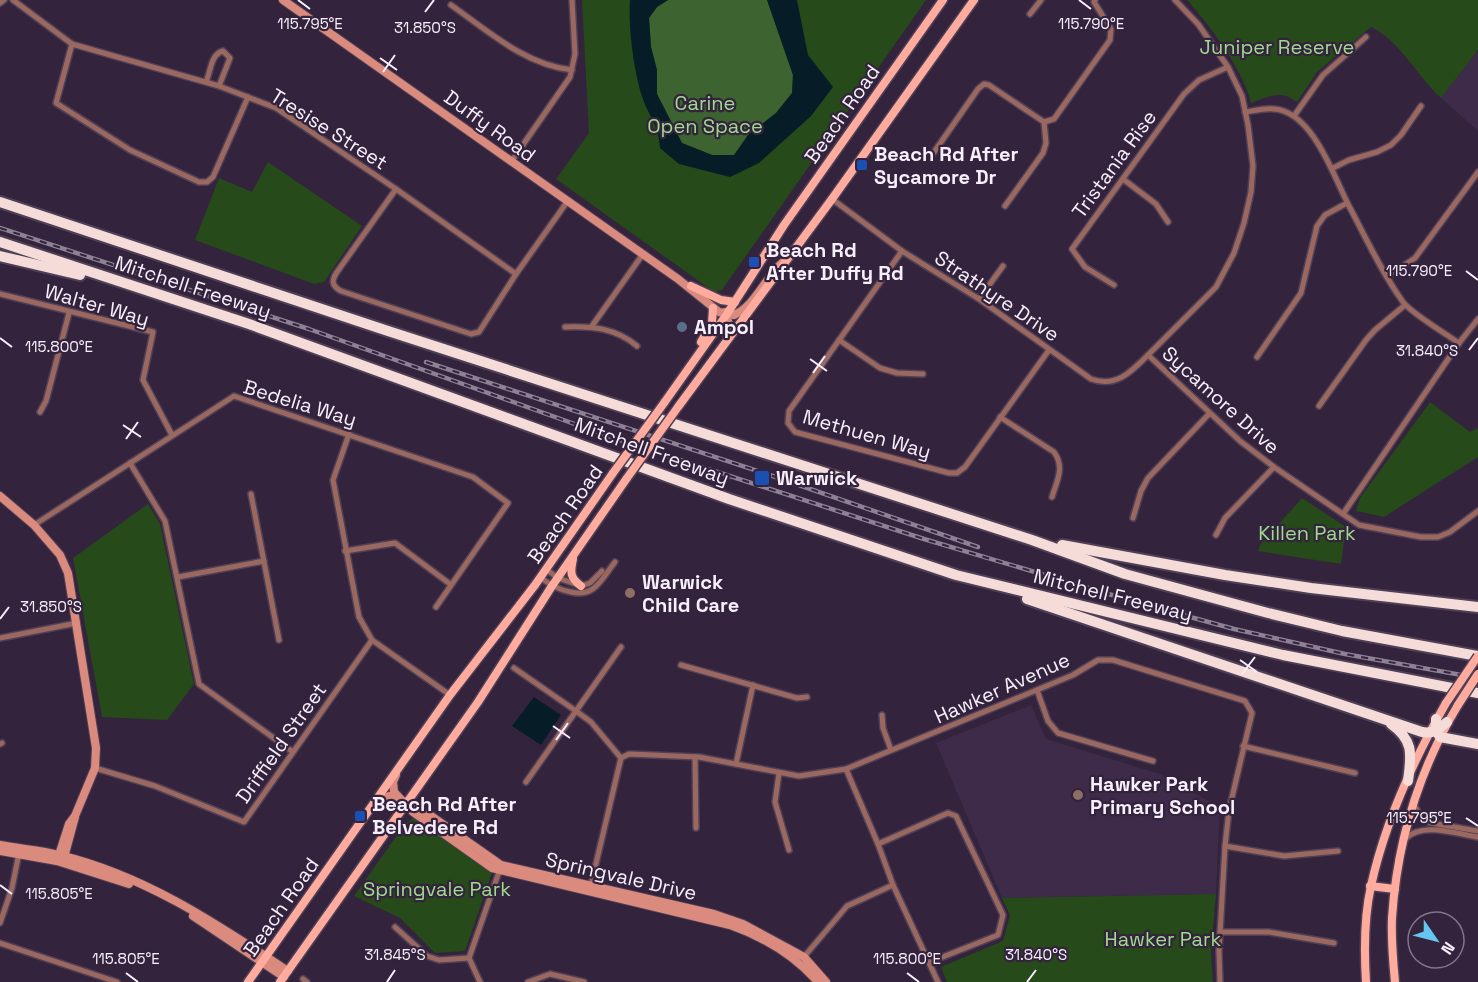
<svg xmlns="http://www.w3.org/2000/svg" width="1478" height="982" font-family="'Space Grotesk',sans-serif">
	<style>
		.built { fill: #3e2a49 }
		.green { fill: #264a1a }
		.forest { fill: #3c6330 }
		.water { fill: #061c27 }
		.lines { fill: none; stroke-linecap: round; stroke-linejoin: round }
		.street-casing { stroke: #4f4057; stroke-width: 8 }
		.secondary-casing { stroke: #4f4057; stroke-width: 10 }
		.primary-casing { stroke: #4f4057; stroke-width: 11 }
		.highway-casing { stroke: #4f4057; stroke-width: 14 }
		.street { stroke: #9b6860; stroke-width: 5 }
		.secondary { stroke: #db8a7e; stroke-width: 8 }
		.primary { stroke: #ffab9e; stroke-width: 8 }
		.highway { stroke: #f6dcd8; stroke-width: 10 }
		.rail-casing { stroke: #8e8195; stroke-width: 4.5 }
		.rail { stroke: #33233c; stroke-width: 2; stroke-dasharray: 7; stroke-linecap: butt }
		.primary-bridge-casing { stroke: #4f4057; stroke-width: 11; stroke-linecap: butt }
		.primary-bridge { stroke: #ffab9e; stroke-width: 8 }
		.ticks { fill: none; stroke: #f8effd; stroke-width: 2 }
		.transit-dot { fill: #1a4fb4; stroke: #33233c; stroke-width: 2 }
		.service-dot { fill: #5c6f8a; stroke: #33233c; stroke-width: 2 }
		.education-dot { fill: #8d6e63; stroke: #33233c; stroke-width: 2 }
		.labels { text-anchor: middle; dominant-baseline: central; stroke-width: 4.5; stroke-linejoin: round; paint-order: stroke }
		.park-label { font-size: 20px; fill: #a0da8e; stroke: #33233c }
		.street-label { font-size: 20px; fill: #f8effd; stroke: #33233c }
		.poi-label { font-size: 20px; font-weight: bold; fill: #f8effd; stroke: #33233c; text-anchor: start }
		.ticks-label { font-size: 15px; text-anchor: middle; fill: #f8effd; stroke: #33233c; stroke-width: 4.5; stroke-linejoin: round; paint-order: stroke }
	</style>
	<rect width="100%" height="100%" fill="#33233c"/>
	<g class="built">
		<polygon points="1478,50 1478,131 1441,98"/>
		<polygon points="1031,705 1046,739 1160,774 1220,807 1216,894 1002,898 936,743"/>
	</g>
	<g class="green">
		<polygon points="582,0 926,0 722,290 714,292 556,179 589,133"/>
		<path d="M1187 0H1478V50L1441 98C1419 78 1397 38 1371 27L1317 72 1297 102C1279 89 1270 97 1251 103 1244 71 1209 24 1187 0Z"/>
		<polygon points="268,162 362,226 324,282 314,284 195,240 219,178 252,192"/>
		<polygon points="1430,402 1470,432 1478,428 1478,457 1384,517 1356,511 1360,498"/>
		<polygon points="1302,498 1346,527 1341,564 1258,551 1260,545"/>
		<polygon points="148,504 160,524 194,684 167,720 102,717 73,558"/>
		<polygon points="413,818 493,870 465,951 435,953 400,918 354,896 405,824"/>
		<polygon points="1216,894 1211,952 1213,982 947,982 941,967 1003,941 1010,915 1002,898"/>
	</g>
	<polygon class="forest" points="668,0 767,0 793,75 792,93 776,113 748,135 734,156 712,155 682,143 657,94 657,70 651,47 649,18 657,7"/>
	<g class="water">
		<path d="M630 0H668L657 7 649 18 651 47 657 70V94L682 143 712 155H734L748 135 776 113 792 93 793 75 767 0H797L808 55 833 87 811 116 759 163 730 177 679 164 660 148C659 125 650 119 643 99 634 74 628 27 630 0Z"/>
		<polygon points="534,697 561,715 541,745 512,726"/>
	</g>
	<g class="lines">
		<g class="street-casing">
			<g id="street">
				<polyline points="13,0 72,44 219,86 276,108 396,189 516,274"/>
				<polyline points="1175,0 1198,24 1228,67 1242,96 1248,125 1253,166 1251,192 1244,223 1234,253 1216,287 1148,355 1240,441 1274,467 1359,525 1421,537 1438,537 1450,532 1478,511"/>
				<polyline points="0,3 4,0"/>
				<path d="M451 5C488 31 525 65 572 70"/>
				<polyline points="1030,14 1041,0"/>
				<polyline points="72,44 56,103 130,150 199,182 207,182 213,177 248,97"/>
				<path d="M206 82C211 70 211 54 223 51L230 58 219 86"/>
				<path d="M1245 112C1259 110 1273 106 1286 112 1317 125 1335 179 1349 206 1366 238 1382 273 1403 302 1411 313 1446 334 1459 343"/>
				<polyline points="1294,116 1323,75 1366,37"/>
				<polyline points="932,155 978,89 984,84 989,85 1044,122 1054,119 1110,40 1111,29 1094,2 1095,0"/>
				<polyline points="511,162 570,77 575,54 572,0"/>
				<polyline points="1333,168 1349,160 1377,152 1391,145 1401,135 1421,106"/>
				<polyline points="1123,179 1156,204 1168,222"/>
				<path d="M396 189 337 272C331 281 332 286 341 291L471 334 479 332 516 274 567 202"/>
				<path d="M832 199 902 251 979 299 1091 379C1116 388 1131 372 1148 355"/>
				<polyline points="1005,206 1043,153 1046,143 1044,122"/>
				<polyline points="902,251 789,411 788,423 795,432 949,473 957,473 965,467 1049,350"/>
				<polyline points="1388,276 1415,258 1478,172"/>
				<polyline points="1114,285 1085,267 1072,249 1184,94 1199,80 1228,67"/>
				<polyline points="0,294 153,332 143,380 172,435"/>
				<polyline points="979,299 1003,266"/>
				<polyline points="592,326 643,254"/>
				<path d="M565 327C592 326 616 328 637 346"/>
				<polyline points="839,340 880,368 897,373 923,374"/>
				<polyline points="1257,357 1301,293 1317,226 1325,215 1347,203"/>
				<polyline points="1319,406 1366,340 1375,330 1405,305"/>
				<polyline points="40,412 46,401 69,313"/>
				<path d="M1000 417 1054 452C1065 467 1057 481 1052 497"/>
				<polyline points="349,434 333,480 359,617 372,640 450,695"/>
				<polyline points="130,463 165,521 199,684 293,752"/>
				<polyline points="251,494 279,640"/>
				<polyline points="1343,514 1459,343 1478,319"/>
				<polyline points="1133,518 1141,491 1148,478 1209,414"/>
				<polyline points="34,525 234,396 473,477 508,503 436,607"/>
				<polyline points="1216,535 1225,518 1274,467"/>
				<polyline points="345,551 395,543 450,584"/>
				<polyline points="547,570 558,578 581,586 590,583 602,571"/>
				<polyline points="178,577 264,561"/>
				<path d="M541 578C551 585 559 590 571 592 595 598 602 578 615 562"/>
				<polyline points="0,638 77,623"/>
				<polyline points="681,665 797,698 807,697"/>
				<polyline points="514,668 576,711 621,647"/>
				<polyline points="1037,690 1048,721 1058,733 1153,761"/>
				<polyline points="882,715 883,728 891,750"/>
				<polyline points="0,744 2,743"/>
				<polyline points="1243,746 1355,773"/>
				<polyline points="695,757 696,828"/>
				<polyline points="736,764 753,685"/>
				<polyline points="95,768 155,786 244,822 372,640"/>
				<polyline points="846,769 878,844 893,885 938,982"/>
				<polyline points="779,773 775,802 789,850"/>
				<polyline points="526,782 576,711 591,722 621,758"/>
				<polyline points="1414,805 1423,820 1431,823 1478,831"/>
				<path d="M1405 839C1422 821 1457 834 1478 837"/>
				<polyline points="878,844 948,813 956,816 1003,915 998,935 930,962"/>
				<polyline points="1225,846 1284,856 1338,851"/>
				<polyline points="590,889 621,758 629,754 699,757 799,776 846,769 1073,675 1098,660 1113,660 1245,701 1252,713 1229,810 1225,846 1219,951 1220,982"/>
				<polyline points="0,923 12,888 19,853"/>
				<polyline points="395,927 427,956 439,960 469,958"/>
				<polyline points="1220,932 1269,932 1334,943"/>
				<polyline points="0,943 117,982"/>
				<polyline points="803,958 847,906 893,885"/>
				<polyline points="303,979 307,982"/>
				<polyline points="480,982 469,958 500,869"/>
				<polyline points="528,982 550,974 584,982"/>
			</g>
		</g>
		<g class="secondary-casing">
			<g id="secondary">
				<path d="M283 0 678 279 719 312 734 315C755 306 765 278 782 263"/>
				<polyline points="725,312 730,327 727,338"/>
				<polyline points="0,496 34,525 60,555 68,573 96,748 95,768 75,816 69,824 57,861"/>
				<path d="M396 775 393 782 394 792 413 812 492 868 730 925C764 937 794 955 818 982"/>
				<polyline points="374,807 389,796 417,806 501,865 714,914 743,924 804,957 826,982"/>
				<path d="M0 845C20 849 40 850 59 855 144 875 217 924 288 971"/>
				<polyline points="0,851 57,861 129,884"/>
				<polyline points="63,861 75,817"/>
				<polyline points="193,916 284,977"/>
			</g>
		</g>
		<g class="primary-casing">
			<g id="primary">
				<polyline points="691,286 721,300 735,302"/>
				<polyline points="701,342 712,323 713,308"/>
				<polyline points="664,403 727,314 784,225 943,0"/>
				<polyline points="678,407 832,199 974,0"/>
				<path d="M573 559C570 572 570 578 581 586"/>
				<polyline points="1370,886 1395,889"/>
				<polyline points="248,982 450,695 535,585 613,473"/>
				<polyline points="280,982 478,702 552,586 627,478"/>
				<path d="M1366 982C1364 950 1364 917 1371 886 1385 822 1414 759 1446 703"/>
				<path d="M1395 982C1393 961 1391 939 1392 918 1397 842 1419 770 1458 705"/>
			</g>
		</g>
		<g class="highway-casing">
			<g id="highway">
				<polyline points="0,202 385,330 1032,540 1125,574 1268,613 1342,631 1478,656"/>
				<polyline points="0,242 249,324 729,499 956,575 1283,655 1478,693"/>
				<polyline points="0,256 80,275"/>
				<polyline points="1062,545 1225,575 1311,588 1478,607"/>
				<path d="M1027 599 1422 732C1433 734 1439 729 1447 722"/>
				<polyline points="1436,719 1436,731 1440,737 1478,744"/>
				<path d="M1391 724C1415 741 1411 756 1408 781"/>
			</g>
		</g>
		<use href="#street" class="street"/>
		<use href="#secondary" class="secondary"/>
		<use href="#primary" class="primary"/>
		<use href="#highway" class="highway"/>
		<g class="rail-casing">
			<g id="rail">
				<polyline points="0,228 309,329 622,441 924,539 1132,601 1234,629 1345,654 1478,678"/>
				<polyline points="426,362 764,473 978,547"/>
			</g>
		</g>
		<use href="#rail" class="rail"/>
		<g class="primary-bridge-casing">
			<g id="primary-bridge">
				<polyline points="613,473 664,403"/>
				<polyline points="627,478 678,407"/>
				<polyline points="1446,703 1478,656"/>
				<polyline points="1458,705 1478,674"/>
			</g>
		</g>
		<use href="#primary-bridge" class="primary-bridge"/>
	</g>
	<path class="ticks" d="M298 0 310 9M1079 0 1091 9M425 12 434 0M380 58 397 70M383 72 395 55M1466 271 1478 280M0 338 12 347M1469 350 1478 338M810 359 827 371M813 373 825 356M123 425 141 437M126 439 138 422M0 619 9 607M1240 660 1257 672M1242 674 1255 657M553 726 570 738M556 740 568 723M1466 818 1478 826M0 885 12 894M126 973 138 982M907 973 919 982M387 982 395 970M1027 982 1036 970"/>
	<g class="transit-dot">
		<rect x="856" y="159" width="12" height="12" rx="3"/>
		<rect x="748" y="256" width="12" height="12" rx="3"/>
		<rect x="754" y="470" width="16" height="16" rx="3"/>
		<rect x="354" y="810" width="12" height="12" rx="3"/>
	</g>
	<circle class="service-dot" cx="682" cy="327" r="6"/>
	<g class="education-dot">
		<circle cx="630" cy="593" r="6"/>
		<circle cx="1078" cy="795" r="6"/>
	</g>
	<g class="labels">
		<g class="park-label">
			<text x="1277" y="47">Juniper Reserve</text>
			<text x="705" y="103">Carine<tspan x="705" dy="23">Open Space</tspan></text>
			<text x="1307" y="533">Killen Park</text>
			<text x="437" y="889">Springvale Park</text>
			<text x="1163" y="939">Hawker Park</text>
		</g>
		<g class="street-label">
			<text transform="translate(842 114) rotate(-55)">Beach Road</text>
			<text transform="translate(490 126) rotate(36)">Duffy Road</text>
			<text transform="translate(329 129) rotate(32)">Tresise Street</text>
			<text transform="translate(1114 164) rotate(-54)">Tristania Rise</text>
			<text transform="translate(193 287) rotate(18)">Mitchell Freeway</text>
			<text transform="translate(997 296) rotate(34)">Strathyre Drive</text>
			<text transform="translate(97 305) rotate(16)">Walter Way</text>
			<text transform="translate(1221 400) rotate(42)">Sycamore Drive</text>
			<text transform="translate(300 403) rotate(17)">Bedelia Way</text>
			<text transform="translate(867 434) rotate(16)">Methuen Way</text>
			<text transform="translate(652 451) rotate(20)">Mitchell Freeway</text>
			<text transform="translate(565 514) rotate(-55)">Beach Road</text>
			<text transform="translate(1113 595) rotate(14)">Mitchell Freeway</text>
			<text transform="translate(1002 688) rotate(-24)">Hawker Avenue</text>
			<text transform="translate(281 743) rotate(-55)">Driffield Street</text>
			<text transform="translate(621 876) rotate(13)">Springvale Drive</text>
			<text transform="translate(281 907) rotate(-55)">Beach Road</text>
		</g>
		<g class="poi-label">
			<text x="874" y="154">Beach Rd After<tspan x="874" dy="23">Sycamore Dr</tspan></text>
			<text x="766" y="250">Beach Rd<tspan x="766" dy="23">After Duffy Rd</tspan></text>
			<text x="694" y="327">Ampol</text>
			<text x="776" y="478">Warwick</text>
			<text x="642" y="582">Warwick<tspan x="642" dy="23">Child Care</tspan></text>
			<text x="1090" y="784">Hawker Park<tspan x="1090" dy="23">Primary School</tspan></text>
			<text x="372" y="804">Beach Rd After<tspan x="372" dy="23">Belvedere Rd</tspan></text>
		</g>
	</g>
	<g class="ticks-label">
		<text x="310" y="29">115.795°E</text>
		<text x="1091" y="29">115.790°E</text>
		<text x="425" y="33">31.850°S</text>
		<text x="1419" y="276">115.790°E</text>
		<text x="59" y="352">115.800°E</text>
		<text x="1427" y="356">31.840°S</text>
		<text x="51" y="612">31.850°S</text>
		<text x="1419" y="823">115.795°E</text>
		<text x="59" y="899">115.805°E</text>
		<text x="395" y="960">31.845°S</text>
		<text x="1036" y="960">31.840°S</text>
		<text x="126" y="964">115.805°E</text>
		<text x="907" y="964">115.800°E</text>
	</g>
	<g transform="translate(1436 940) rotate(125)"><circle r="28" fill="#33233c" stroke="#827589" stroke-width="1.5"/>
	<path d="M0-4.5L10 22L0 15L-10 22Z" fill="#64c5ee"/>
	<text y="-9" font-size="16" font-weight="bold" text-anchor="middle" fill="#f8effd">N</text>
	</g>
</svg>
